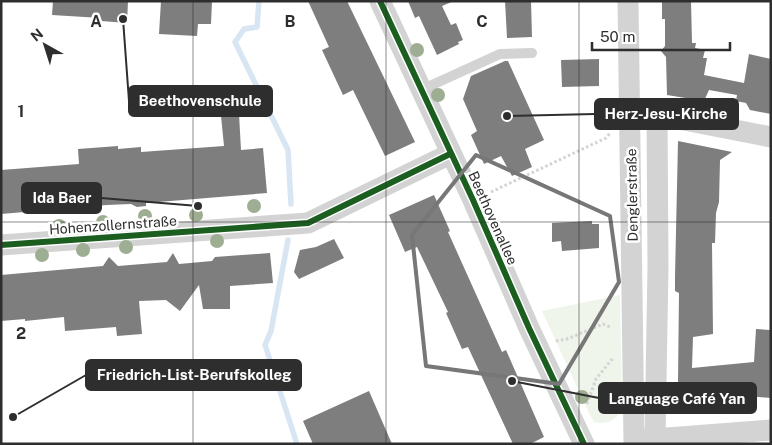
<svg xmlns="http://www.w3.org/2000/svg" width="772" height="445" font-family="'Public Sans',sans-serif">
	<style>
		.green { fill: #f0f5eb }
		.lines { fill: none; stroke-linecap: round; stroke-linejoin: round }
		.stream { stroke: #d7e6f2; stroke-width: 5.5 }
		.building { fill: #7e7e7e }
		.path { stroke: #d3d3d3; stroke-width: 3; stroke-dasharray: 2.5 2.5; stroke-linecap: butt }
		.lane { stroke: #d3d3d3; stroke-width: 10 }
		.street { stroke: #d3d3d3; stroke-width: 21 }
		.cycleway-casing { stroke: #fff; stroke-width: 9 }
		.cycleway { stroke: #1b5e20; stroke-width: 6 }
		.tree { fill: #9eae93 }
		.marked { fill: none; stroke: #777; stroke-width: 4; stroke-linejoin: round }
		.grid { fill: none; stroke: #2e2e2e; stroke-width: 1; stroke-opacity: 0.55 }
		.labels { text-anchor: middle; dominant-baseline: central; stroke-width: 5; stroke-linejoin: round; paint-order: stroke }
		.street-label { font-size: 14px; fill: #2e2e2e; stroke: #fff }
		.grid-label { font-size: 16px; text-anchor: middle; font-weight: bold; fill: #2e2e2e; stroke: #fff; stroke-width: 5; stroke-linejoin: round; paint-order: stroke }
		.leader { fill: none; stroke: #2e2e2e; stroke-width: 2 }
		.callout-dot { fill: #2e2e2e; stroke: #fff; stroke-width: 2 }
		.callout { fill: #2e2e2e; stroke: #2e2e2e; stroke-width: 2 }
		.callout-label { font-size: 15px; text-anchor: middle; font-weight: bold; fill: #fff }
	</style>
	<rect width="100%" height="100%" fill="#fff"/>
	<path class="green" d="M620 295 622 409C615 421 608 425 594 422L590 415 542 311Z"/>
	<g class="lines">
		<g class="stream">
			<polyline points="259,1 257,27 244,29 235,42 288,150 291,204"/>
			<polyline points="288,240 271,331 265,345 297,444"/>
		</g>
	</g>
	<g class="building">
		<polygon points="53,1 128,1 127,23 101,21 101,18 52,15"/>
		<polygon points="161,1 212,1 211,24 198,24 197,36 159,34"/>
		<polygon points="308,1 347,1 415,142 385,156 353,90 343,95 322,50 329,47"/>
		<polygon points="408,1 454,1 442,6 451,25 456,23 463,40 458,42 459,44 437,55 419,16 415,18"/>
		<polygon points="505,1 531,1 532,37 507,38"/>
		<polygon points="662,1 691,1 692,43 696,43 695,48 705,50 703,58 707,58 704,75 744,83 749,54 771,59 771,114 750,110 746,103 736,101 737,95 709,90 704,101 667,95 666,57 661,51 665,46 665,19 662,19"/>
		<polygon points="599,59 599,86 562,87 561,60"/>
		<polygon points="505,61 508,61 544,140 525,149 532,167 512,176 501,156 484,164 471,135 477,131 463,99 471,76"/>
		<polygon points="239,114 241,150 263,148 267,193 146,203 146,206 137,207 131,204 107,205 1,214 1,170 79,164 78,149 118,146 118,149 141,147 141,152 224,146 221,116"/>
		<polygon points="678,141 732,152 720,160 719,202 716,213 715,243 712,243 713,334 693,337 692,368 754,362 756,329 771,330 771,398 737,395 738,403 679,409 676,383 678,382 679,293 675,291 675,277"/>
		<polygon points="434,195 450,231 448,232 502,352 506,350 544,437 530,444 513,444 468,347 462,349 446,313 448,312 417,247 405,252 389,215"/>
		<polygon points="592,221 592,224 599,224 599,248 562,251 561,241 552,242 552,223"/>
		<polygon points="334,239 344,258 299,279 294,272 300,250 316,247"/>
		<polygon points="173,253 179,264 212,261 215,257 270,253 273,283 230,286 230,309 203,309 199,285 180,311 166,300 139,301 142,334 117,336 116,327 65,331 64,317 25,321 25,319 1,321 1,275 103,266 109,257 118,266 167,262"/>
		<polygon points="369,391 392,444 313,444 303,421"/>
	</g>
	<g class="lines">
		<g class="path">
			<polyline points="491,192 606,138 610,133"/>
			<polyline points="556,341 567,339 603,324 612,328"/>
			<polyline points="587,404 596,379 613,358"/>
		</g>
		<polyline class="lane" points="421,90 500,54 532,53"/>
		<g class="street">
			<polyline points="380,1 473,200 529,328 584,444"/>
			<polyline points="628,1 634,441"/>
			<polyline points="643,112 771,137"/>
			<polyline points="1,245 308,223 450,154"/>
			<polyline points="655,439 658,267 657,114"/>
			<polyline points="641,440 771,430"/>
		</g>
		<g class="cycleway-casing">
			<g id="cycleway">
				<polyline points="380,1 473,200 529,328 584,444"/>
				<polyline points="1,245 308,223 450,154"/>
			</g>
		</g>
		<use href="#cycleway" class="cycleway"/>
	</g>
	<g class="tree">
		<circle cx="417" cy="50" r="7"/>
		<circle cx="438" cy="95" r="7"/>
		<circle cx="254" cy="206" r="7"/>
		<circle cx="196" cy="215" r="7"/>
		<circle cx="145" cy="216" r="7"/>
		<circle cx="103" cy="222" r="7"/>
		<circle cx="59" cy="226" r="7"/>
		<circle cx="217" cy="241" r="7"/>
		<circle cx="126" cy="247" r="7"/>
		<circle cx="83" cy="250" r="7"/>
		<circle cx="42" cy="255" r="7"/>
		<circle cx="582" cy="397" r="7"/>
	</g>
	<path class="marked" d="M476 155 610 216 619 282 559 384 426 366 412 235Z"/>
	<path class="grid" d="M193 1V444M386 1V444M579 1V444M1 222H771"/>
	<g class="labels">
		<g class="street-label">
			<text transform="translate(632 195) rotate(-91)">Denglerstraße</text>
			<text transform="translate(493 218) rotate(66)">Beethovenallee</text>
			<text transform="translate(113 225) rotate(-4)">Hohenzollernstraße</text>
		</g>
	</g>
	<g class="grid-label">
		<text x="96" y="27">A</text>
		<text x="290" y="27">B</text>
		<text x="482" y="27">C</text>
		<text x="21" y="117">1</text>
		<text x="21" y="339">2</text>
	</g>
	<path class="leader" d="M123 19L129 101M507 116L595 114M198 206L101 198M13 417L86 375M512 381L599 398"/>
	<g class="callout-dot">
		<circle cx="123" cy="19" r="5"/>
		<circle cx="507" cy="116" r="5"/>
		<circle cx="198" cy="206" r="5"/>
		<circle cx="13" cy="417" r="5"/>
		<circle cx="512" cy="381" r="5"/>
	</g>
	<g class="callout">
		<rect x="129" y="86" width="143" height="30" rx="5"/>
		<rect x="595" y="99" width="143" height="30" rx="5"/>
		<rect x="22" y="183" width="79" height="30" rx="5"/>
		<rect x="86" y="360" width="215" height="30" rx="5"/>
		<rect x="599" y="383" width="157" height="30" rx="5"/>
	</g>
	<g class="callout-label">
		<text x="200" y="106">Beethovenschule</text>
		<text x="666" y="119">Herz-Jesu-Kirche</text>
		<text x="62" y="203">Ida Baer</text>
		<text x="194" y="380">Friedrich-List-Berufskolleg</text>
		<text x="677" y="404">Language Café Yan</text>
	</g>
	<rect width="772" height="445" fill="none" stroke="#2e2e2e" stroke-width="5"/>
	<g transform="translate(45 45) rotate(321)" stroke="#ffffff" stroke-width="4" paint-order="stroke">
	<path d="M0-4L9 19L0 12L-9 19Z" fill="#2e2e2e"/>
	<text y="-8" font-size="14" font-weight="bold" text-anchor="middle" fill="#2e2e2e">N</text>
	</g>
	<path d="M592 42v8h138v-8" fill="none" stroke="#2e2e2e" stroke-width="2.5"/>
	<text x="600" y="42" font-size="15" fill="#2e2e2e" stroke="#ffffff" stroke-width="4" paint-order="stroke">50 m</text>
</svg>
